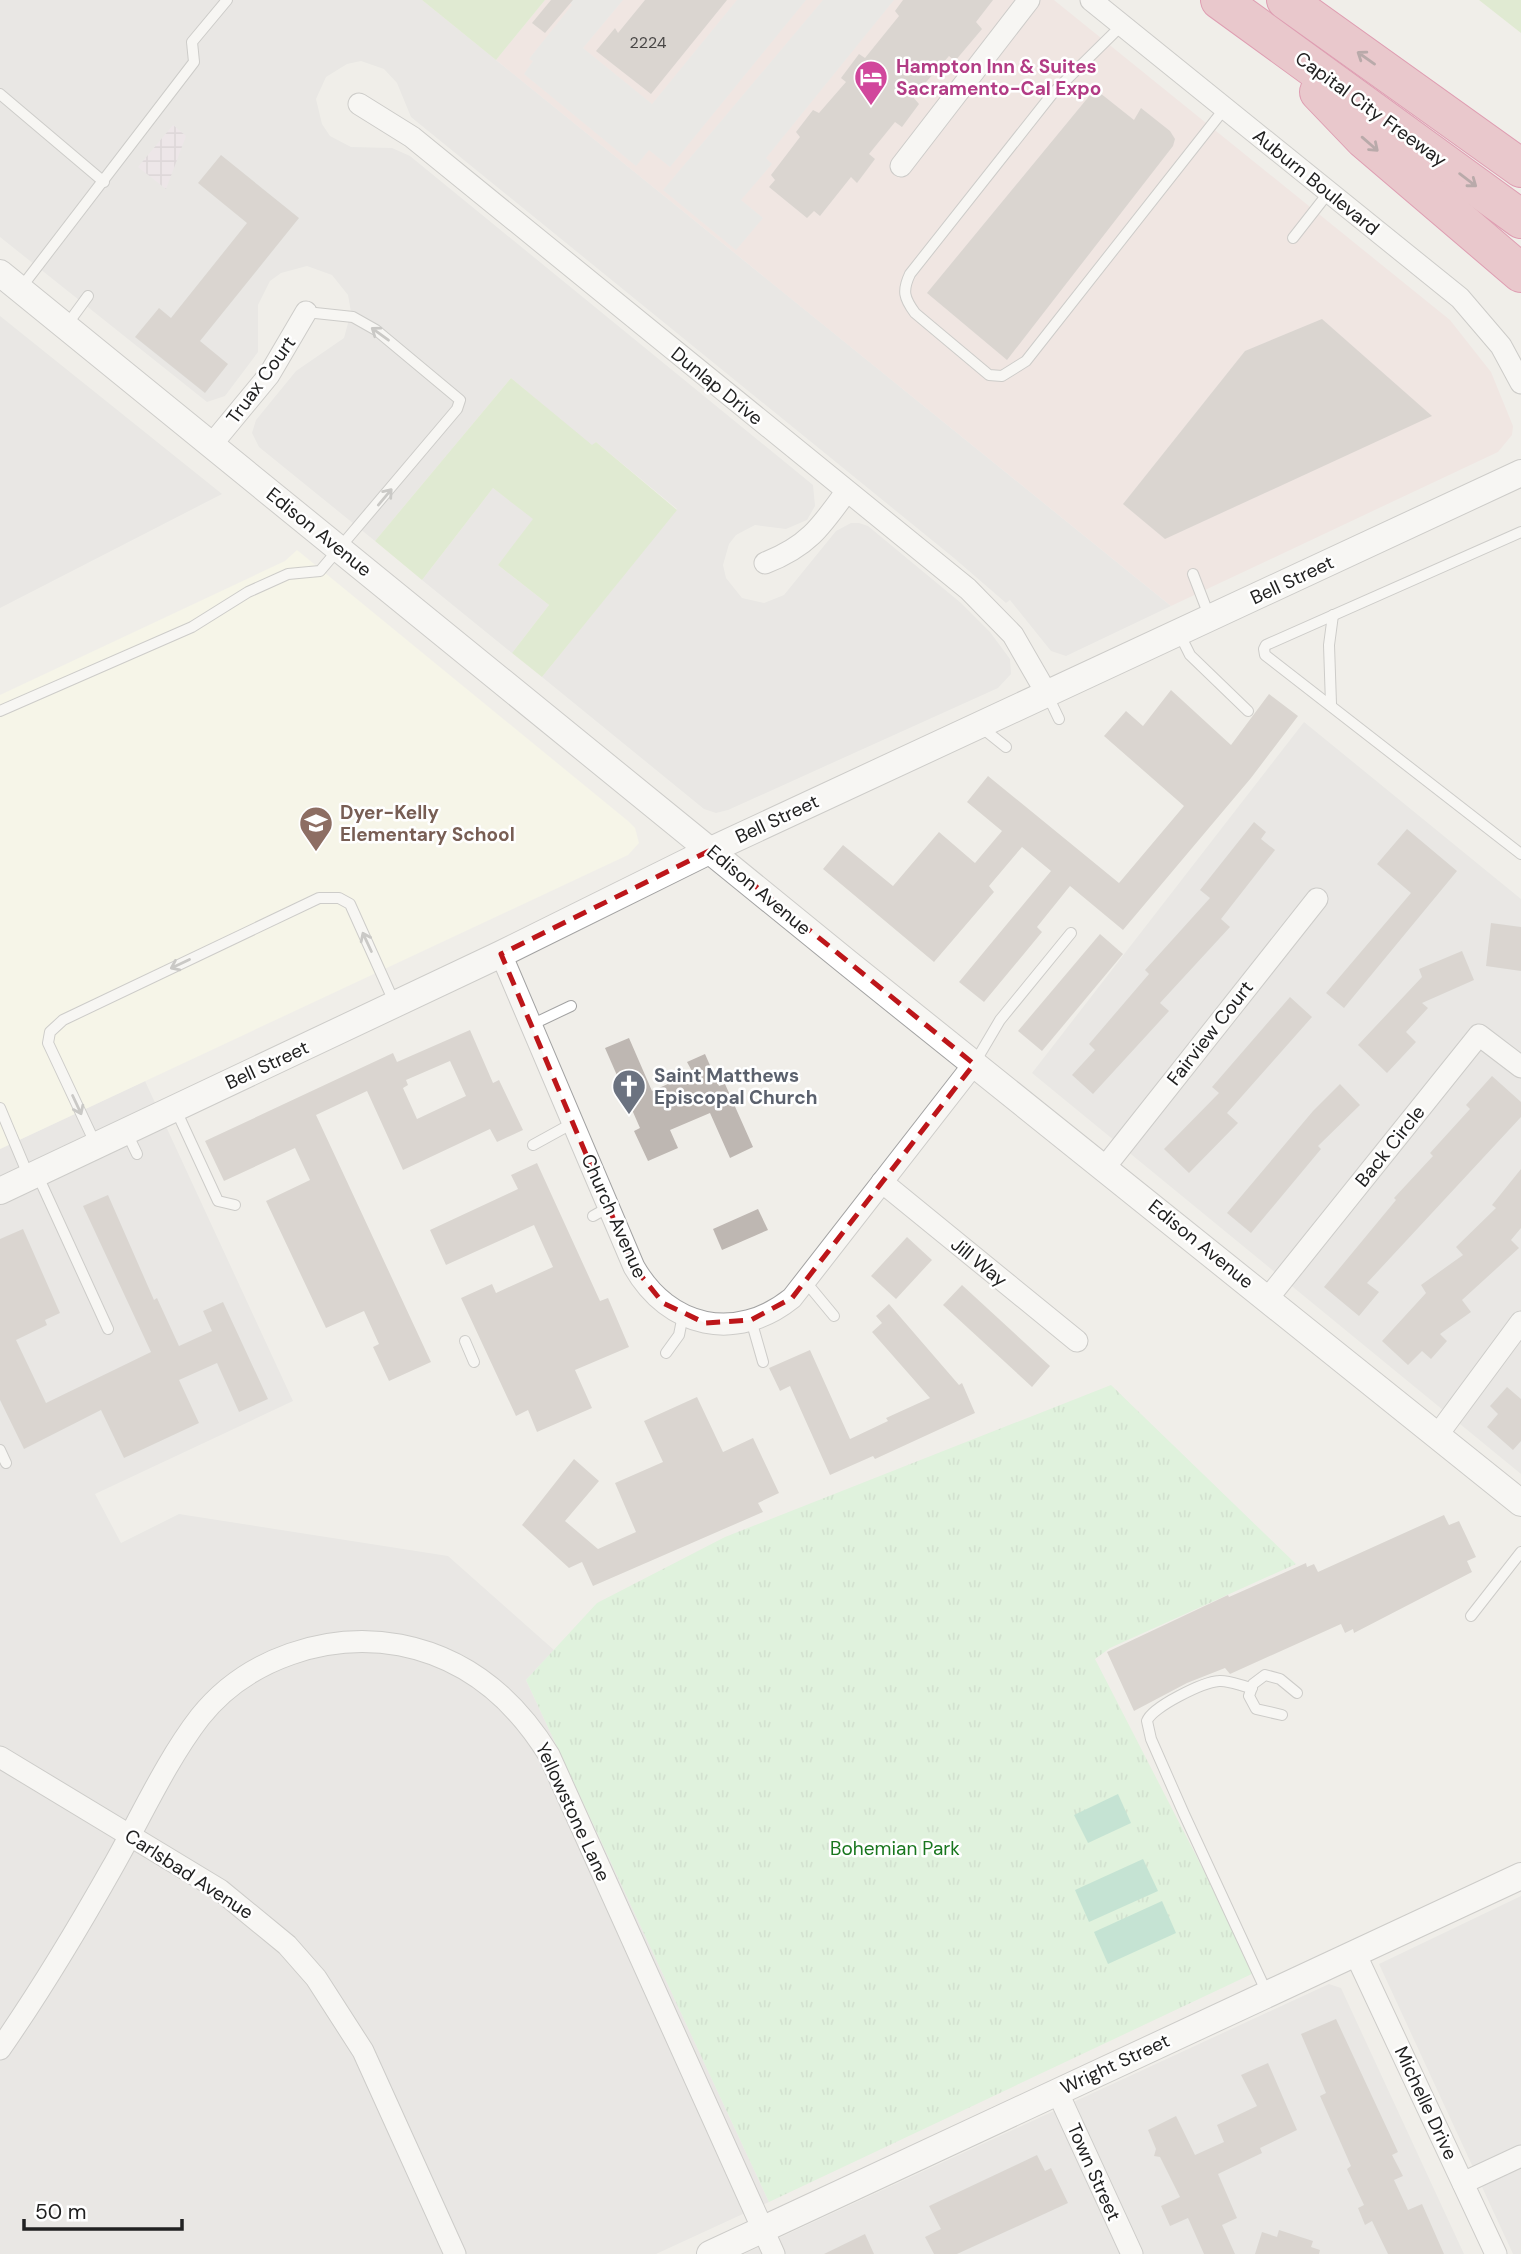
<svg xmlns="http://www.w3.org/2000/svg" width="1521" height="2254" font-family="'DM Sans',sans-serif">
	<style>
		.residential { fill: #dfdede }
		.commercial { fill: #efdbda }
		.industrial { fill: url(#industrial-grid) }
		.education { fill: #fcfce6 }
		.grass { fill: #cde4b5 }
		.park { fill: url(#park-tufts) }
		.pitch { fill: #90d6b9 }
		.parking { fill: #e1e1e1 }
		.building { fill: #beb7b2; fill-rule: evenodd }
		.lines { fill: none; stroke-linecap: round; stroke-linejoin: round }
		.service-casing { stroke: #a2a2a2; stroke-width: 12 }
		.minor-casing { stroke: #a2a2a2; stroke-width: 23 }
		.tertiary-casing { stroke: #a2a2a2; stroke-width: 28 }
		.motorway-casing { stroke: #c93b6f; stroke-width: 40 }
		.service { stroke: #fff; stroke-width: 10 }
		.minor { stroke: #fff; stroke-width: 21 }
		.tertiary { stroke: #fff; stroke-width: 26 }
		.motorway { stroke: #df9aa8; stroke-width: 38 }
		.oneway { stroke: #76575e }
		.oneway2 { stroke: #9b9b9b }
		.marked { fill: none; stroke: #bd161a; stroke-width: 5; stroke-dasharray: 14 9; stroke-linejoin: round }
		.labels { text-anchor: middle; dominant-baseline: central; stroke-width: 5; stroke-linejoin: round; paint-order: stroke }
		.number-label { font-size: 16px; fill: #484645 }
		.hotel-label { font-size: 19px; font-weight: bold; fill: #b23c85; stroke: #fff; text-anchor: start }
		.street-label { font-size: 19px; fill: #212121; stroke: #fff }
		.education-label { font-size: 19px; font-weight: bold; fill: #785e54; stroke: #fff; text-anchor: start }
		.worship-label { font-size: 19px; font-weight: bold; fill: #5b616d; stroke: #fff; text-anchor: start }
		.park-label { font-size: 19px; fill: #18761e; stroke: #fff }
	</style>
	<defs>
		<pattern id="industrial-grid" width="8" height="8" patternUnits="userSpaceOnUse" patternTransform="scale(1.75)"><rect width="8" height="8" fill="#e9dce7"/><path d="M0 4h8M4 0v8" fill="none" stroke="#c8bcc6"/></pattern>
		<pattern id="park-tufts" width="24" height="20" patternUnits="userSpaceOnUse" patternTransform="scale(1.75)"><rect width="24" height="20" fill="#ccf5ce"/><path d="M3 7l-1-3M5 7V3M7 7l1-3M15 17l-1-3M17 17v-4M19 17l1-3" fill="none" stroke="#afd2b1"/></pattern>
	</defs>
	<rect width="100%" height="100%" fill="#f0eee9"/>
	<g class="residential">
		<polygon points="0,0 422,0 1171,606 1066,656 1051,651 1010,600 1006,603 954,558 411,117 397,83 384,69 361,61 347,64 326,77 316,99 322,124 330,136 351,147 392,148 410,156 813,485 815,506 807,520 786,529 755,525 736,535 729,544 723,565 726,578 742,598 764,603 784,595 836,531 851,523 859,523 868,526 961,603 990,632 1010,659 1011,674 998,688 728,810 716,813 704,809 542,677 677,509 596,442 592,446 511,378 375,541 259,447 252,433 256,420 296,371 344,338 351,312 348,295 332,275 307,266 281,273 270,281 258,305 258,352 225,396 207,402 0,237"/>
		<polygon points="0,316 222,494 0,608"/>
		<polygon points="493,488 534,519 498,565 549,605 512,653 422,580"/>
		<polygon points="1304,722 1521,899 1521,1474 1032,1073"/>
		<polygon points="145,1081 293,1401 95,1494 121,1543 179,1514 448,1556 554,1650 526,1680 769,2202 656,2254 0,2254 0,1149"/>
		<polygon points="1521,1896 1521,2254 1513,2254 1379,1964"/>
		<polygon points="1329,1984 1341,1988 1464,2254 744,2254"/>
	</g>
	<polygon class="commercial" points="545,0 1054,0 1450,320 1491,372 1513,426 1512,435 1498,452 1171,606 496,60"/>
	<polygon class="industrial" points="173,125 186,136 166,189 138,167"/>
	<polygon class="education" points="297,550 628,821 635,828 639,843 628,855 0,1149 0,695 285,561"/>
	<g class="grass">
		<polygon points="422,0 545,0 496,60"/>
		<polygon points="1479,0 1521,0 1521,33"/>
		<polygon points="511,378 592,445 596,442 677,510 542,677 512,653 549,605 498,565 533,519 493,488 422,580 375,541"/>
	</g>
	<polygon class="park" points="1111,1385 1296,1564 1110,1648 1095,1659 1256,1972 769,2202 526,1680 597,1603 725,1537"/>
	<g class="pitch">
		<polygon points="1118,1794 1131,1823 1088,1843 1074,1815"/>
		<polygon points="1143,1859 1158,1891 1089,1922 1075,1890"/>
		<polygon points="1162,1901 1176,1933 1108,1964 1094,1932"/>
	</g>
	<g class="parking">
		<polygon points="568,0 623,0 583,48 652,104 737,0 806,0 670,167 649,150 636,166 524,74 533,61 529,59 572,5"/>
		<polygon points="823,0 894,0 766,158 772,164 741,200 763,218 736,250 663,190"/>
	</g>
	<g class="building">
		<polygon points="551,0 573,0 545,33 532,23"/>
		<polygon points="645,0 727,0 651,94 596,51 615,28 618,33"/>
		<polygon points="903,0 993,0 976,22 982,29 955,61 949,56 913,97 919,104 902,127 895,122 869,154 875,159 857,183 851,177 820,216 814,211 807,218 769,187 775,180 771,175 800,137 796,132 813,110 819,113 846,82 841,78 859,54 865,58 899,16 895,11"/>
		<polygon points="1095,89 1134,120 1141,108 1170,131 1175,139 1173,146 1007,360 927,293"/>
		<polygon points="221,155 299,218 200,341 228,364 205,393 135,337 159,308 171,318 247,223 198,183"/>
		<polygon points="1322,319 1432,416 1165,539 1123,504 1245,351"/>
		<polygon points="1171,690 1231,745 1269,694 1298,716 1251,778 1123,930 1070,886 1037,927 1042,932 984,1002 959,982 1051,871 1022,847 989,886 994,892 934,962 823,869 843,845 893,886 939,832 975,863 1002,831 967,802 988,776 1119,883 1184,806 1104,736 1126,711 1143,726"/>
		<polygon points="1254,822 1266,832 1261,839 1275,850 1221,919 1230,927 1160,1003 1169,1011 1093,1094 1072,1075 1095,1050 1089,1044 1149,974 1145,970 1210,898 1200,890"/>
		<polygon points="1407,829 1457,871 1344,1008 1326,993 1411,893 1377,864"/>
		<polygon points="1491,923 1521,927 1521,971 1486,966"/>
		<polygon points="1100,934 1123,954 1042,1051 1018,1031"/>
		<polygon points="1462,951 1474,980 1422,1003 1428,1008 1406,1032 1416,1042 1387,1073 1358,1045 1422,977 1419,969"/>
		<polygon points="1290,997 1312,1017 1227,1113 1238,1123 1189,1173 1164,1149 1219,1093 1212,1087"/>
		<path d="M470 1030 493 1083 499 1080 523 1130 497 1142 490 1129 403 1170 367 1091 316 1115 431 1362 389 1381 373 1347 379 1344 364 1311 326 1328 266 1201 310 1180 295 1148 224 1181 205 1141 393 1053 397 1062ZM450 1061 466 1096 417 1119 403 1088 408 1085 406 1080Z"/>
		<polygon points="629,1038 652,1091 693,1073 687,1062 705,1054 719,1086 725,1084 753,1147 730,1158 710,1113 670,1130 678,1148 648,1161 634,1131 640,1128 605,1048"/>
		<polygon points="1492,1076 1521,1102 1521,1117 1367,1283 1379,1292 1359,1316 1324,1287 1396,1200 1394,1198 1433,1156 1430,1153 1470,1109 1466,1105"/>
		<polygon points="1340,1084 1360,1105 1318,1146 1321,1149 1251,1233 1227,1213 1313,1111"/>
		<polygon points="537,1163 600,1301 608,1298 629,1347 575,1370 592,1408 537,1432 528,1410 516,1416 461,1298 492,1284 496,1293 553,1267 534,1225 446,1265 430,1230 518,1189 511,1175"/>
		<polygon points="1521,1169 1521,1228 1511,1240 1519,1248 1462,1300 1471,1312 1440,1334 1447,1341 1431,1359 1422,1351 1408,1365 1382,1341 1426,1293 1421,1285 1463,1255 1456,1247 1496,1208 1492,1205"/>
		<polygon points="108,1195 154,1300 157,1298 179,1346 212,1331 203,1311 223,1302 268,1399 239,1412 217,1363 179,1380 199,1423 124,1458 101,1410 24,1449 0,1400 0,1239 23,1229 60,1313 45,1320 47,1325 16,1340 46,1403 151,1352 83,1206"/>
		<polygon points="758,1209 768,1230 722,1250 713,1229"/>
		<polygon points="907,1237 932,1260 896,1299 871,1276"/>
		<polygon points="962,1285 1050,1366 1032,1387 943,1305"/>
		<polygon points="889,1304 959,1385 962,1383 975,1413 875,1459 873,1456 830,1475 790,1386 780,1391 769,1368 810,1350 850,1439 888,1421 886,1418 930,1398 872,1332 882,1323 876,1316"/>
		<polygon points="1507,1387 1521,1399 1521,1441 1513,1450 1487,1427 1498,1414 1490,1406"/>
		<polygon points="697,1397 723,1452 753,1438 779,1493 758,1503 763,1512 593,1586 582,1562 569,1568 522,1525 574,1459 599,1481 565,1521 598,1549 636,1532 615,1483 663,1462 644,1421"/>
		<polygon points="1444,1515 1449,1525 1459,1521 1476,1557 1467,1561 1472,1572 1354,1633 1353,1629 1345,1633 1341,1624 1230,1674 1225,1668 1187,1683 1134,1711 1107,1652 1228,1595 1229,1597 1306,1563 1307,1567 1314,1564 1318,1572"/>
		<polygon points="1336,2019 1398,2152 1392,2155 1403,2176 1394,2180 1408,2210 1422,2204 1444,2254 1388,2254 1372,2221 1365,2225 1358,2208 1364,2205 1347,2169 1351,2166 1320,2096 1326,2093 1301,2034"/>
		<polygon points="1268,2063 1297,2130 1260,2148 1262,2153 1218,2174 1237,2218 1222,2225 1235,2254 1204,2254 1188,2218 1170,2226 1161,2206 1180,2197 1160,2157 1154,2156 1156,2149 1148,2130 1176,2116 1195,2155 1224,2142 1217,2125 1257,2106 1241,2075"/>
		<polygon points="1037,2155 1045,2171 1051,2168 1068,2203 957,2254 934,2254 925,2237 941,2229 929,2206"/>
		<polygon points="1279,2230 1313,2241 1311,2247 1320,2250 1319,2254 1255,2254 1262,2232 1277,2237"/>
		<polygon points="865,2234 874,2254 824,2254"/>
	</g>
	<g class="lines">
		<g class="service-casing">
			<g id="service">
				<path d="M1122 25 1053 93 910 274C902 291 904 298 915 313L989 375 1002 376 1026 361 1225 108"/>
				<polyline points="0,94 104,182"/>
				<polyline points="1293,238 1329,192"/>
				<polyline points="20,289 194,62 192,42 227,0"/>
				<polyline points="66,326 88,296"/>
				<polyline points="1521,532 1266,645 1264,649 1265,655 1521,854"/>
				<polyline points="1193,574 1210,618"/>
				<polyline points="1179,633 1190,655 1248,711"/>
				<polyline points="1047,694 1059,719"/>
				<polyline points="1331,704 1329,645 1333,615"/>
				<polyline points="0,711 192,627 248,592 288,574 320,571 457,409 460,400 376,330 353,317 306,312"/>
				<polyline points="981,727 1006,747"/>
				<polyline points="531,1025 571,1006"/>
				<polyline points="974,1064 1000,1020 1071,933"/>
				<polyline points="0,1108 29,1177"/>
				<polyline points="175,1108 218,1201 235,1205"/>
				<polyline points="126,1131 137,1154"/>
				<polyline points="96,1145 48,1043 50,1032 63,1020 319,898 339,898 350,904 395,1004"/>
				<polyline points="533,1145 573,1123"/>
				<polyline points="37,1174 108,1329"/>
				<polyline points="593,1216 609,1207"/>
				<polyline points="805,1281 834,1316"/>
				<polyline points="751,1320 763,1362"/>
				<polyline points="465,1341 474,1362"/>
				<polyline points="666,1353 679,1335 683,1315"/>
				<polyline points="0,1450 6,1463"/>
				<polyline points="1471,1616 1521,1552"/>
				<path d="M1252 1688C1241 1686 1229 1680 1219 1681 1203 1682 1152 1707 1147 1721L1151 1739 1184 1814 1267 1993"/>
				<polyline points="1282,1715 1256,1709 1249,1696 1253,1684 1265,1675 1280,1679 1297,1693"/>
			</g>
		</g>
		<g class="minor-casing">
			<g id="minor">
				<polyline points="1091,0 1460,298 1501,346 1521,383"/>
				<polyline points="359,104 412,137 968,589 1013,635 1047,694"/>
				<polyline points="901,166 1029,0"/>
				<polyline points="212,444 269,375 306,312"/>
				<path d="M765 563C807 547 821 527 846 492"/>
				<path d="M501 954 634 1267C669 1328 736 1343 792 1298L974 1064"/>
				<polyline points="1105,1167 1317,899"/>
				<polyline points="882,1182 1077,1341"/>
				<polyline points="1268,1298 1479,1035 1521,1067"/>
				<polyline points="1436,1437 1521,1322"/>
				<polyline points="0,1757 220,1890 287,1945 316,1978 363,2051 455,2254"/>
				<polyline points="1355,1953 1496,2254"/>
				<path d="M0 2049C41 1990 77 1930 112 1868 140 1819 166 1761 200 1717 247 1658 328 1632 400 1645 467 1658 514 1698 549 1755L774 2254"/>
				<polyline points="1057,2091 1132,2254"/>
				<polyline points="1463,2183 1521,2156"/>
			</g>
		</g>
		<g class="tertiary-casing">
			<g id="tertiary">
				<polyline points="0,273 848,963 1521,1503"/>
				<polyline points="0,1191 501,954 711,850 1521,473"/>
				<polyline points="710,2254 1521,1876"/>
			</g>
		</g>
		<g class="motorway-casing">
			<g id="motorway">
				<polyline points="1220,0 1521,219"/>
				<polyline points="1286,0 1521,168"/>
				<polyline points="1319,92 1364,139 1521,273"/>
			</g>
		</g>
		<use href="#service" class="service"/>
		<use href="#minor" class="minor"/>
		<use href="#tertiary" class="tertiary"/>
		<use href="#motorway" class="motorway"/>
	</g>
	<defs><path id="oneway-shaft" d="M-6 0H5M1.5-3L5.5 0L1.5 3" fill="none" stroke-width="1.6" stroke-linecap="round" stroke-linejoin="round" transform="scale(1.75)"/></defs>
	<g class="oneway">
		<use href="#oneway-shaft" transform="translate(1366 58) rotate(-145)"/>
		<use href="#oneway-shaft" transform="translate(1370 144) rotate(41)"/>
		<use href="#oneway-shaft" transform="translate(1468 180) rotate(37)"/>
	</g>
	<g class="oneway2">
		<use href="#oneway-shaft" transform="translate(380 334) rotate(-144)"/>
		<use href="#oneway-shaft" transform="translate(385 497) rotate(-50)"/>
		<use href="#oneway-shaft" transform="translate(367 942) rotate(-115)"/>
		<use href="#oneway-shaft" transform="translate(180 964) rotate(155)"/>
		<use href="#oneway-shaft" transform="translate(77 1105) rotate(65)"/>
	</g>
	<path d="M0 0H1521V2254H0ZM711 850 974 1064 792 1298 751 1320 705 1323 663 1303 634 1267 501 954Z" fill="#f0eee9" fill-opacity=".55" fill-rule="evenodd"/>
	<path class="marked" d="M711 850 974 1064 792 1298 751 1320 705 1323 663 1303 634 1267 501 954Z"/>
	<defs>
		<g id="hotel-pin" transform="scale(1.75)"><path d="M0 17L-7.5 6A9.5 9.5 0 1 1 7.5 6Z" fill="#d1479c" stroke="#fff"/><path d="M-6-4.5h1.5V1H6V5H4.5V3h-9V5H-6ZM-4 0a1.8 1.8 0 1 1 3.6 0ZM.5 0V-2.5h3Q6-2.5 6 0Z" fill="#fff"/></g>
		<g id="school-pin" transform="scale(1.75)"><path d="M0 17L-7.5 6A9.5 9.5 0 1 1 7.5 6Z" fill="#8d6e63" stroke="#fff"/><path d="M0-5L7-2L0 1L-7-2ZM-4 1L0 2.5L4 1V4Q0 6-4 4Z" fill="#fff"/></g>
		<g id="church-pin" transform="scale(1.75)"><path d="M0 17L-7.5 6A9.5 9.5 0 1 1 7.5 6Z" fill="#6b7280" stroke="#fff"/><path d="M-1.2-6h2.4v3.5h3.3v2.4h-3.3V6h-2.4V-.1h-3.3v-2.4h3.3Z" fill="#fff"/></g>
	</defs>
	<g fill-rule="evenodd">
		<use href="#hotel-pin" x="871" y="77"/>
		<use href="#school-pin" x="316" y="823"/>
		<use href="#church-pin" x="629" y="1086"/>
	</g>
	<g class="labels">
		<g class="number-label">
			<text x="648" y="42">2224</text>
		</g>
		<g class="hotel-label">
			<text x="896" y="66">Hampton Inn &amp; Suites<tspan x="896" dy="22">Sacramento-Cal Expo</tspan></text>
		</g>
		<g class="street-label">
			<text transform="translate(1371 109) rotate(36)">Capital City Freeway</text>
			<text transform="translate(1316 182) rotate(39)">Auburn Boulevard</text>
			<text transform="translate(261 380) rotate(-54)">Truax Court</text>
			<text transform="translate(717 386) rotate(39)">Dunlap Drive</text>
			<text transform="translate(319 532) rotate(39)">Edison Avenue</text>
			<text transform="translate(1292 580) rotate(-25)">Bell Street</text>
			<text transform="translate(777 819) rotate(-25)">Bell Street</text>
			<text transform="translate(759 890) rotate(40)">Edison Avenue</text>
			<text transform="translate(1210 1033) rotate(-52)">Fairview Court</text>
			<text transform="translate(267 1065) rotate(-25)">Bell Street</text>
			<text transform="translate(1390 1146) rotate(-51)">Back Circle</text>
			<text transform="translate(614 1216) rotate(66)">Church Avenue</text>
			<text transform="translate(1201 1244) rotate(39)">Edison Avenue</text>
			<text transform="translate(979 1262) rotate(39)">Jill Way</text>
			<text transform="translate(573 1812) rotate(65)">Yellowstone Lane</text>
			<text transform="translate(189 1874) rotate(33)">Carlsbad Avenue</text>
			<text transform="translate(1115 2064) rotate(-25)">Wright Street</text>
			<text transform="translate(1426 2103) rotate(65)">Michelle Drive</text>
			<text transform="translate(1094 2172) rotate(66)">Town Street</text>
		</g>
		<g class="education-label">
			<text x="340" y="812">Dyer-Kelly<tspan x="340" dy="22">Elementary School</tspan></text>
		</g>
		<g class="worship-label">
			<text x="654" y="1075">Saint Matthews<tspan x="654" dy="22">Episcopal Church</tspan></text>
		</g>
		<g class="park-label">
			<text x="895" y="1848">Bohemian Park</text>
		</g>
	</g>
	<path d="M24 2219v10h158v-10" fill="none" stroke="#212121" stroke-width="3.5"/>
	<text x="35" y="2219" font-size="21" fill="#212121" stroke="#ffffff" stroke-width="5" paint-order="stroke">50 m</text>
</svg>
